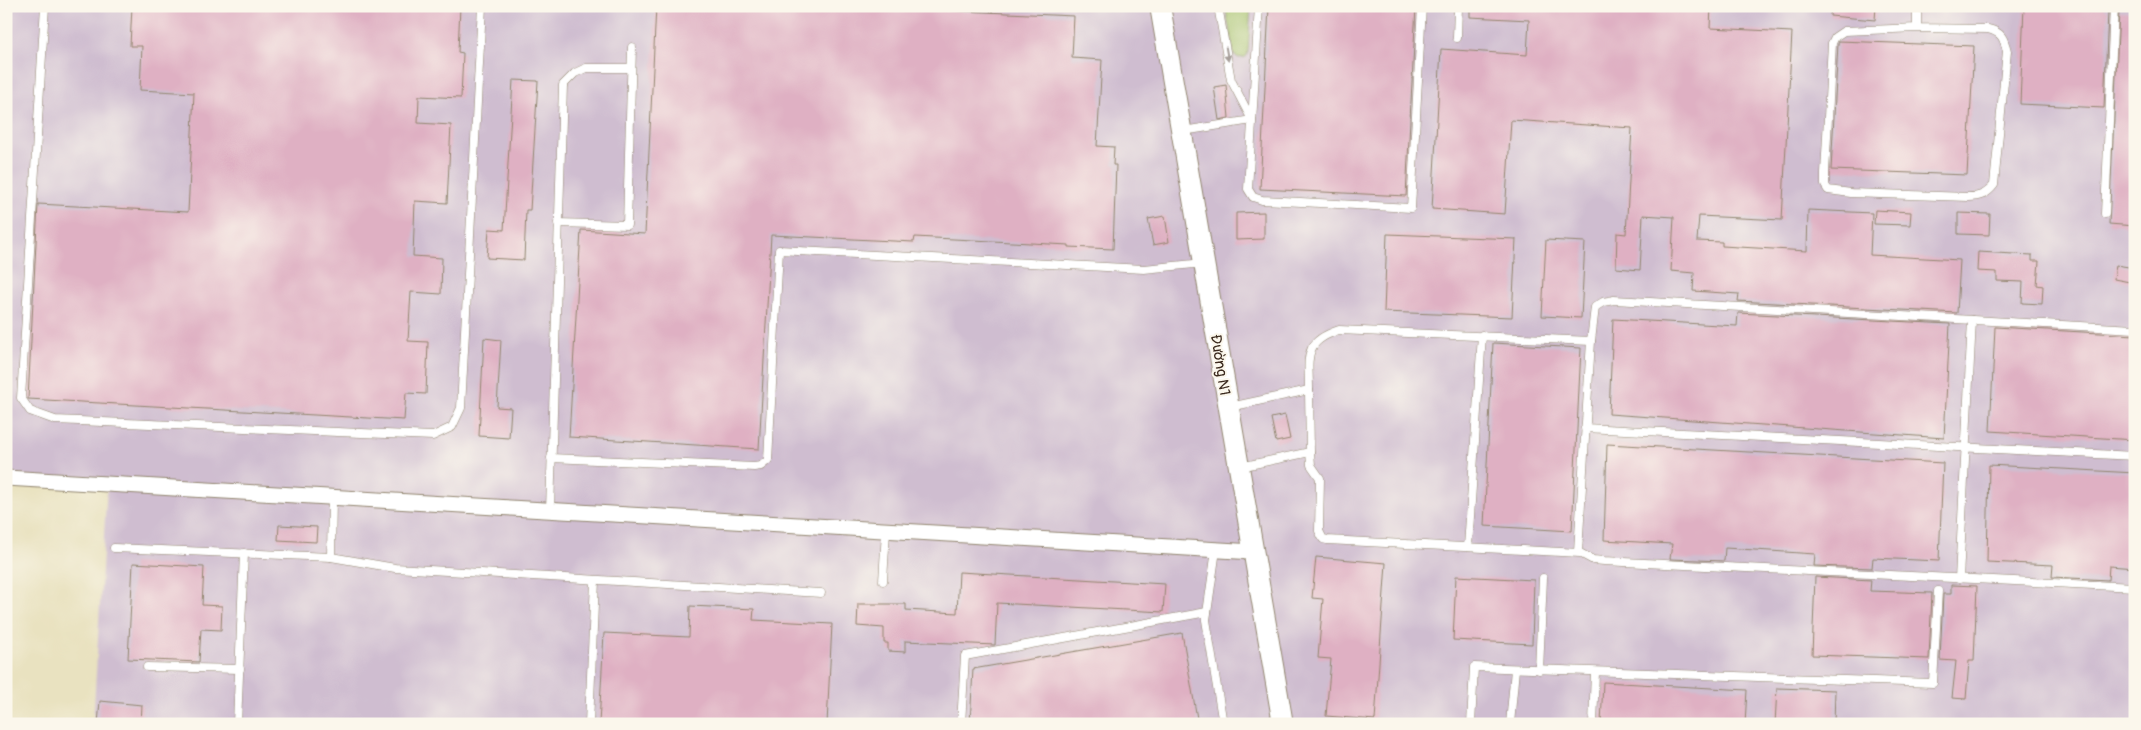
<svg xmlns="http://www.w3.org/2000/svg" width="2141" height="730" font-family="Pangolin,sans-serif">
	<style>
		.industrial { fill: #cfbdd0 }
		.green { fill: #a2c067; stroke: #6e7542 }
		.building { fill: #dfb0c3 }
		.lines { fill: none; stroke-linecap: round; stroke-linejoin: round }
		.lane-casing { stroke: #92866f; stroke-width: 9 }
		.street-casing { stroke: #92866f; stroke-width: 17 }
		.secondary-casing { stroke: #92866f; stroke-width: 22 }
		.lane { stroke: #fff; stroke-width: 8 }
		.street { stroke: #fff; stroke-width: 15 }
		.secondary { stroke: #fff; stroke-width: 20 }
		.oneway { fill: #a79f9a }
		.labels { text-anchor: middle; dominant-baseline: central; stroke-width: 4; stroke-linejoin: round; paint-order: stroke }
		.street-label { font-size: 15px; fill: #3b2a1e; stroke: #fbf7ec }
	</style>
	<rect width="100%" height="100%" fill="#fbf7ec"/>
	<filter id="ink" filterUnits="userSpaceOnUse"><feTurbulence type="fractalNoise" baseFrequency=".02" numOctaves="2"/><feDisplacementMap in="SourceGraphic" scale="10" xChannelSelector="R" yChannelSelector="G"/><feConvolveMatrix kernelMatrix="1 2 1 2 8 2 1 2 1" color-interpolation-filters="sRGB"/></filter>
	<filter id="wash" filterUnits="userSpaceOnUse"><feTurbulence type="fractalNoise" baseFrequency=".0096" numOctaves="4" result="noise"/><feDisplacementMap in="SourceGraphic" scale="20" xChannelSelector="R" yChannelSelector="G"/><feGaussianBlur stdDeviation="1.12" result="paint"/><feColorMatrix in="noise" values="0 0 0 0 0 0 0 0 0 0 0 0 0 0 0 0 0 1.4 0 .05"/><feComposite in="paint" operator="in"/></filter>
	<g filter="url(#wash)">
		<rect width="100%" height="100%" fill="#e9e2c0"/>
		<polygon class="industrial" points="6,6 2135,6 2135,724 93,724 107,484 6,478"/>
		<polygon class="green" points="1225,6 1251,6 1248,52 1246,57 1239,58 1234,55"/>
		<g id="blocks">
			<g class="building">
				<polygon points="132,6 460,6 458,52 463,53 461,98 419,96 418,123 451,125 447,203 415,201 413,256 442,258 441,294 411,292 408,341 428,342 426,394 406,393 404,420 28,399 38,204 188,212 194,93 140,90 142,46 130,46"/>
				<polygon points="656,6 850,6 1074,16 1072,58 1102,60 1097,146 1114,147 1113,165 1116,165 1113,249 1069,247 1069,245 915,237 914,242 771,235 759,449 569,437 581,230 645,234"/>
				<polygon points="1269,6 1416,6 1406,196 1260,189"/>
				<polygon points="1470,6 1587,6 1639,10 1639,6 1711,6 1710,28 1792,32 1782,220 1699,216 1697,241 1722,242 1722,246 1807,251 1808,210 1872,213 1870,255 1960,260 1957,313 1738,301 1739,294 1693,291 1694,273 1671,271 1674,217 1643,215 1640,270 1616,268 1617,233 1626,234 1632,128 1511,120 1505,214 1432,209 1441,49 1527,55 1529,20 1470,17"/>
				<polygon points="1831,6 1876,6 1875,20 1830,16"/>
				<polygon points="2024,6 2104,6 2104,10 2108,11 2104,108 2020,104"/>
				<polygon points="2119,11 2135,12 2135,226 2109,224"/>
				<polygon points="1839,41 1974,46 1967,175 1831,170 1838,44"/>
				<polygon points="513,80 538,81 530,210 526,210 524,260 487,258 489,229 504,230"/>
				<polygon points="1226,85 1229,118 1219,120 1214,87"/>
				<polygon points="1875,210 1911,212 1910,225 1874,224"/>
				<polygon points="1264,212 1264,239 1236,240 1236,213"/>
				<polygon points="1958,213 1990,214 1989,235 1958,234"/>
				<polygon points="1165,216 1169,242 1153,245 1148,219"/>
				<polygon points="1387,234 1516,239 1512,317 1384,312"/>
				<polygon points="1546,240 1585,242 1581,318 1542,316"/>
				<polygon points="1978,252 2032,255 2032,261 2039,261 2037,285 2043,286 2042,304 2022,303 2023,282 1997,281 1997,272 1977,271"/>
				<polygon points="2116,265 2135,268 2135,283 2114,279"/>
				<polygon points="1738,313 1950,324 1944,438 1609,414 1613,319 1737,326"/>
				<polygon points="1995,327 2135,335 2135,440 1990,431"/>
				<polygon points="484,338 501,340 497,407 511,408 509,438 479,436"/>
				<polygon points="1493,343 1581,348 1572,531 1484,526"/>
				<polygon points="1285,415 1290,439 1276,442 1271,418"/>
				<polygon points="1607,444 1943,463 1939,561 1873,558 1872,568 1814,566 1815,554 1725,548 1724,561 1670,559 1672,544 1604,540"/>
				<polygon points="1989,465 2135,473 2135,568 2109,566 2108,580 2052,577 2053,565 1987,562"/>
				<polygon points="279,525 317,527 316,542 278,540"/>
				<polygon points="1316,557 1386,563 1375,720 1326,716 1331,659 1318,658 1323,599 1312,598"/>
				<polygon points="133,563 204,567 202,605 222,606 221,630 201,629 199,662 128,659"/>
				<polygon points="959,572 1165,584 1163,612 997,603 995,645 905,641 905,652 888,651 888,643 884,643 884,628 857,626 858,604 906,604 906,610 957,613"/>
				<polygon points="1456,576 1534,580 1532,644 1453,640"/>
				<polygon points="1815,577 1871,580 1870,591 1932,593 1929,659 1812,655"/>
				<polygon points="1951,585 1977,586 1974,661 1969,661 1966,699 1952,698 1956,661 1940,660 1943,594 1951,594"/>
				<polygon points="690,606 754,609 753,620 832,624 827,724 599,724 604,633 689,637"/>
				<polygon points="1182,633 1198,724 970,724 973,669"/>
				<polygon points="1603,682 1747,690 1745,724 1601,724"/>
				<polygon points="1777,688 1835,690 1834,724 1775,724"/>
				<polygon points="100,701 142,705 141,724 98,724"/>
			</g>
		</g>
	</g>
	<g filter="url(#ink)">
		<use href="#blocks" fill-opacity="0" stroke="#92866f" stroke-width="1"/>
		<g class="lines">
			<g class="lane-casing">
				<g id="lane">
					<polyline points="45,6 21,398 30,411 55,420 433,436 452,427 461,408 482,6"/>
					<polyline points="1218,6 1231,80 1252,120"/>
					<polyline points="1259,6 1248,189 1253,197 1262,200 1411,208 1422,6"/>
					<path d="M1917 6V28L1988 29C2002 32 2004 39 2007 51L1994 185C1987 194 1980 197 1968 197L1851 193 1828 190 1825 185V173L1832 43 1835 37 1844 31 1917 28"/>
					<polyline points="1457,38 1458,6"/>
					<polyline points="1183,131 1252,120"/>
					<polyline points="2105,214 2114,6"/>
					<polyline points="558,223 627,225 632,47"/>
					<path d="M1230 407 1309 390C1309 358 1302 342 1339 330L1591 341 1595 307 1603 302 1614 300 2135 329"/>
					<polyline points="1585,428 2135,456"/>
					<polyline points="1310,452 1311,465 1320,478 1319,531 1323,539 1327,540 1580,553 1593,560 1604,561 2135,587"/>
					<polyline points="551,458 754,467 761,466 768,460 779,250 1144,269 1204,263"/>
					<polyline points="1240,467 1310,452 1309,390"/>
					<polyline points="550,511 563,85 575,73 586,68 631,68"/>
					<polyline points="1468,547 1482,335"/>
					<polyline points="114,548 331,557 395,568 821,593"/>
					<polyline points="1216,550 1206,620 1223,724"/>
					<polyline points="1578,552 1591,341"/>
					<polyline points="331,557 332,498"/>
					<polyline points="1959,579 1972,320"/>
					<polyline points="883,581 886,531"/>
					<polyline points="147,667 240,669"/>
					<polyline points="1539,670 1543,578"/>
					<polyline points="237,724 244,553"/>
					<polyline points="589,724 595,580"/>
					<polyline points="961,724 965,656 1207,612"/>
					<polyline points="1471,724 1474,667 1933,683 1938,591"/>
					<polyline points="1510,724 1515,669"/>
					<polyline points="1593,724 1595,672"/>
				</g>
			</g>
			<g class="street-casing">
				<polyline id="street" points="6,478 1254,552"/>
			</g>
			<g class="secondary-casing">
				<polyline id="secondary" points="1160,6 1283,724"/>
			</g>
			<use href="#lane" class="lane"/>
			<use href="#street" class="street"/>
			<use href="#secondary" class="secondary"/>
		</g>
		<defs><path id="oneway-solid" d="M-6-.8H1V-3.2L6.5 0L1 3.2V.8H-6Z" transform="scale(1.25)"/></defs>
		<use class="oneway" href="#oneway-solid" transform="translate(1227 54) rotate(80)"/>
	</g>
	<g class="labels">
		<g class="street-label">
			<text transform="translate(1220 365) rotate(81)">Đường N1</text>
		</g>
	</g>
	<rect width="2141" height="730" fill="none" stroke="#fbf7ec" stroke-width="25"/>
</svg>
